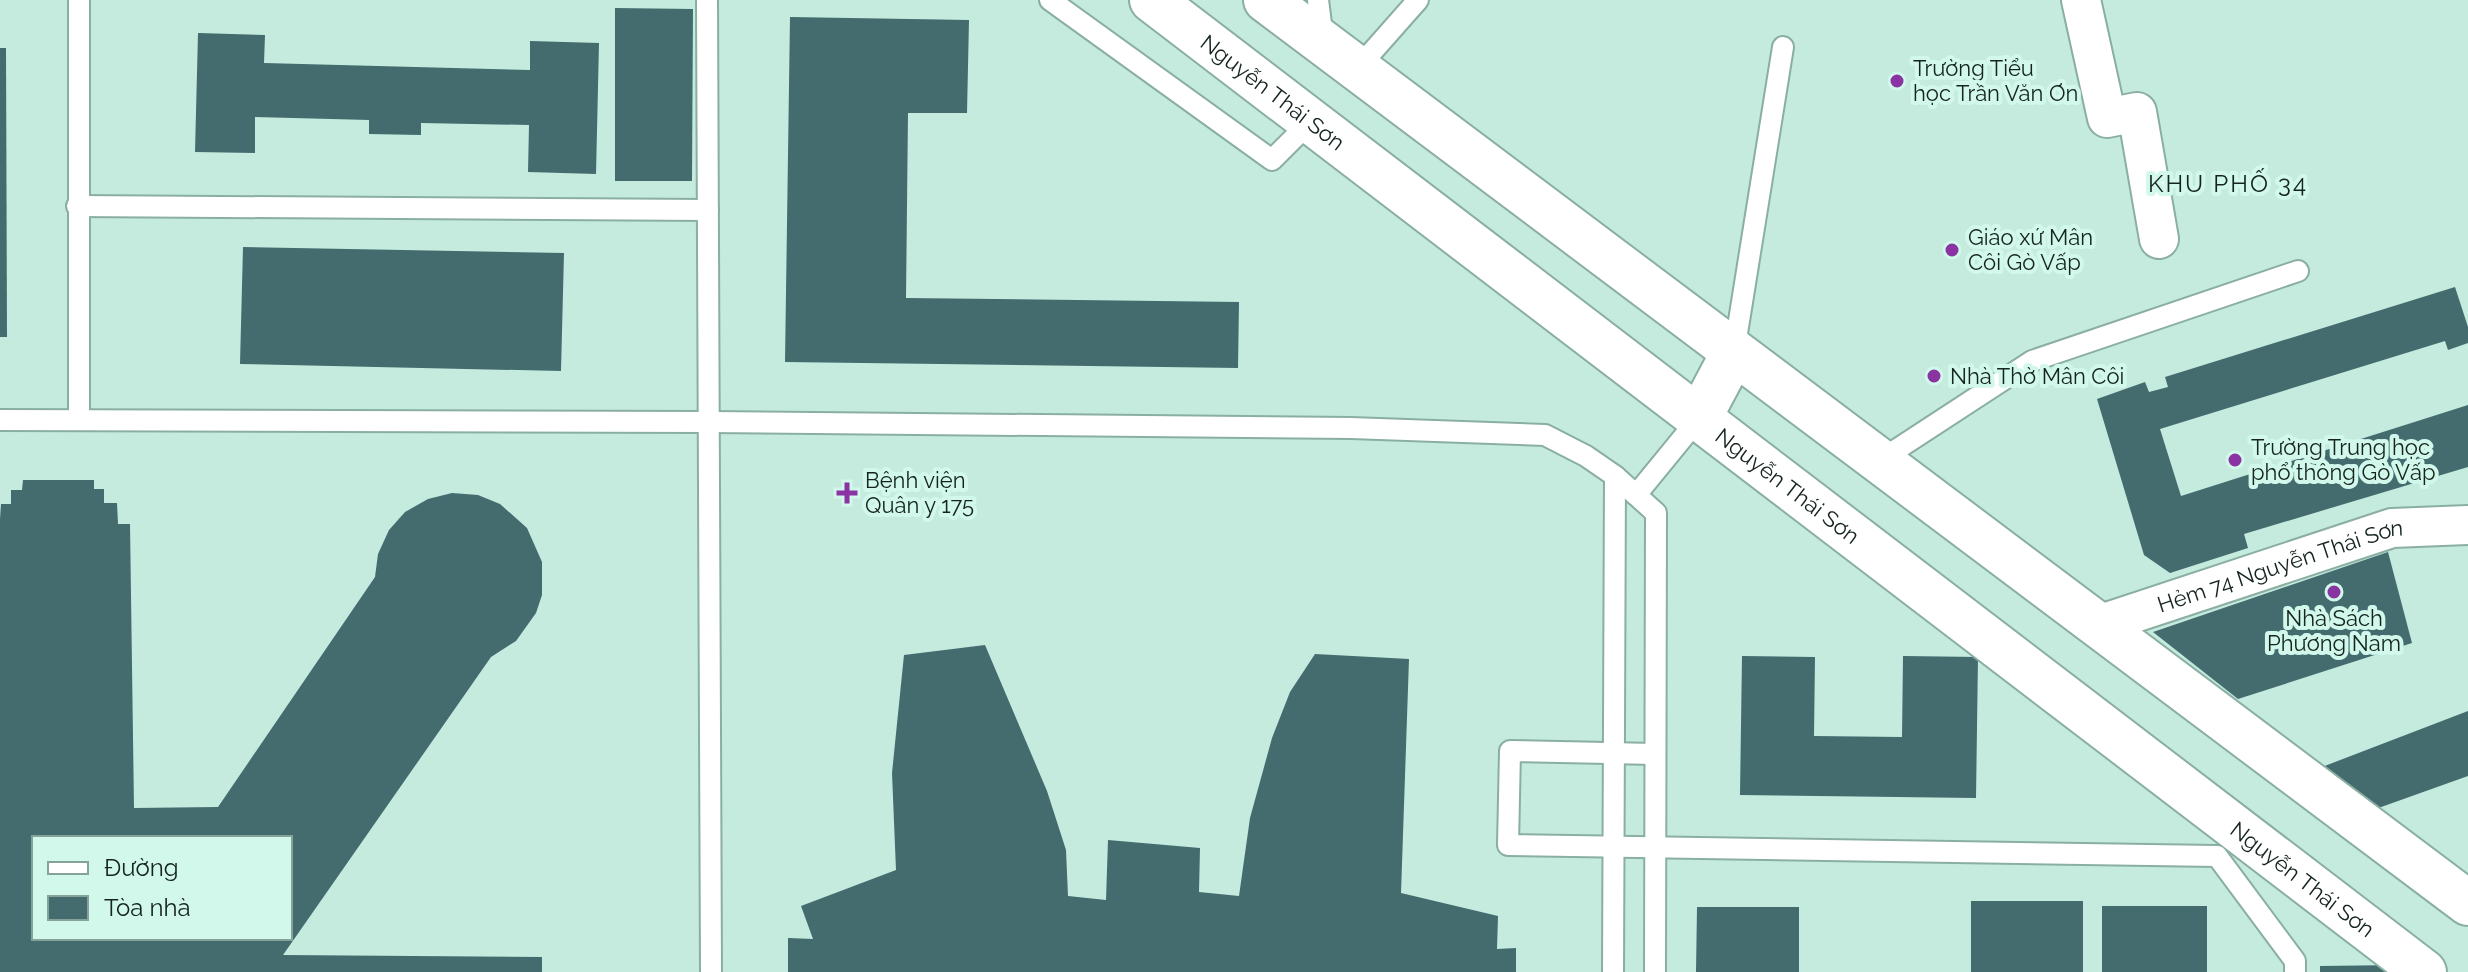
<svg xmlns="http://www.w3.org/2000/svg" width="2468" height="972" font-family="Raleway,sans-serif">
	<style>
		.building { fill: #446b6e; fill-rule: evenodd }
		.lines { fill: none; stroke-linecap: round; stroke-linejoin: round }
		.service-casing { stroke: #8aafa2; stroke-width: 24 }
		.minor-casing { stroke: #8aafa2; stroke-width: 42 }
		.primary-casing { stroke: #8aafa2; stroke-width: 48 }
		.service { stroke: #fff; stroke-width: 20 }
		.minor { stroke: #fff; stroke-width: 38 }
		.primary { stroke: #fff; stroke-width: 44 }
		.poi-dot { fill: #8934a2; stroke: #d1f8eb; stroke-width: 3 }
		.labels { text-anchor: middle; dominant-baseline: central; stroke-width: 8; stroke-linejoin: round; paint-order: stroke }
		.poi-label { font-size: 22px; fill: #15241f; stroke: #d1f8eb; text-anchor: start }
		.street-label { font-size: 22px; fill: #15241f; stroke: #d1f8eb }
		.neighbourhood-label { font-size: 24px; letter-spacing: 2px; fill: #15241f; stroke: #d1f8eb }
	</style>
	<rect width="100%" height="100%" fill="#c4ebde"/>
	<g class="building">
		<polygon points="615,8 693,9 692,181 615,181"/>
		<polygon points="790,17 969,20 967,113 908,113 906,298 1239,302 1238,368 785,362"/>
		<polygon points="198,33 265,35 264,63 530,70 530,41 599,43 596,174 528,172 529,125 421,123 421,135 369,134 369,120 255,117 255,153 195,152"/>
		<polygon points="0,48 6,48 7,337 0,337"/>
		<polygon points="243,247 564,253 561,371 240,364"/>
		<polygon points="2455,287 2468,327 2468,343 2448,350 2445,341 2160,429 2181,496 2468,405 2468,467 2244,534 2248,548 2170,573 2144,555 2097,399 2145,382 2149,392 2168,387 2165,377"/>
		<path d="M23 480H94V489H104V503H117L118 524H130L134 808 218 807 375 577 378 554 389 530 405 512 428 499 452 493 478 495 500 504 527 528 542 562V595L536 613 516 641 491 657 283 955 542 957V972H0V519L1 504H11V490H22ZM34 838H290V938H34Z"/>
		<polygon points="2388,552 2412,643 2238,699 2153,632"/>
		<polygon points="985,645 1047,791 1066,850 1068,896 1106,900 1108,840 1200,848 1199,892 1239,896 1250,818 1272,738 1290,692 1315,654 1409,659 1401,893 1498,916 1497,949 1516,948 1516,972 788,972 788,938 813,939 801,906 896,870 892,773 904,655"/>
		<polygon points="1742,656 1815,657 1814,736 1902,737 1903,656 1978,657 1976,798 1740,795"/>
		<polygon points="2468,711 2468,776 2370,811 2322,767"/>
		<rect x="1971" y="901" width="112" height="71"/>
		<rect x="2102" y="906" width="105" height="66"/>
		<polygon points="1697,907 1799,907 1799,972 1696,972"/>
		<polygon points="2400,965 2400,972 2320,972 2320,966"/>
	</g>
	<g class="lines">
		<g class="service-casing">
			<g id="service">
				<polyline points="707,0 711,972"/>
				<polyline points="1050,0 1272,160 1311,121"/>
				<polyline points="1318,0 1323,39"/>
				<polyline points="1357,69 1418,0"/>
				<polyline points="77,206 708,210"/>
				<polyline points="1734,352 1783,47"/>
				<polyline points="79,419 79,0"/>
				<polyline points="0,420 709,422 1351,428 1545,435 1586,456 1615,476 1613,972"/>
				<polyline points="1879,461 2032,361 2298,271"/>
				<polyline points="1615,476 1656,513 1655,972"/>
				<polyline points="1636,495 1699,418"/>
				<polyline points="1655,754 1510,751 1508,845 2217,856 2295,961 2295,972"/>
			</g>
		</g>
		<g class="minor-casing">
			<g id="minor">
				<polyline points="2081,0 2107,118 2137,112 2159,239"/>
				<path id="s1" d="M2098 625 2392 528 2468 525"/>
			</g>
		</g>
		<g class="primary-casing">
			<g id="primary">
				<path id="s2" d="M1152 0 2424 972"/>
				<polyline points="1266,0 2468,903"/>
				<polyline points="1699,418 1734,352"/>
			</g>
		</g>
		<use href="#service" class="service"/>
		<use href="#minor" class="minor"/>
		<use href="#primary" class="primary"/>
	</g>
	<g class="poi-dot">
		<circle cx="1897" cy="81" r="8"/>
		<circle cx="1952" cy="250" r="8"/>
		<circle cx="1934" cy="376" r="8"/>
		<circle cx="2235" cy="460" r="8"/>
		<path d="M843 481h8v8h8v8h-8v8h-8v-8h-8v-8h8z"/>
		<circle cx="2334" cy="592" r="8"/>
	</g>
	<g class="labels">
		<g class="poi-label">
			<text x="1913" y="68">Trường Tiểu<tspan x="1913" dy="25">học Trần Văn Ơn</tspan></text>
			<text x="1968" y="237">Giáo xứ Mân<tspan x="1968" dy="25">Côi Gò Vấp</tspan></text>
			<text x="1950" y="376">Nhà Thờ Mân Côi</text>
			<text x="2251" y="447">Trường Trung học<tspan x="2251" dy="25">phổ thông Gò Vấp</tspan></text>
			<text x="865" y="480">Bệnh viện<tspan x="865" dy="25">Quân y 175</tspan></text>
			<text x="2334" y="618" text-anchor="middle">Nhà Sách<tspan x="2334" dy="25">Phương Nam</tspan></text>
		</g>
		<g class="street-label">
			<text stroke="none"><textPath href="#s2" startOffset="152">Nguyễn Thái Sơn</textPath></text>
			<text stroke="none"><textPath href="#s2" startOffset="800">Nguyễn Thái Sơn</textPath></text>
			<text stroke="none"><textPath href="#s1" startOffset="192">Hẻm 74 Nguyễn Thái Sơn</textPath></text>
			<text stroke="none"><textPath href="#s2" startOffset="1448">Nguyễn Thái Sơn</textPath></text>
		</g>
		<g class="neighbourhood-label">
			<text x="2228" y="183">KHU PHỐ 34</text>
		</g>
	</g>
	<rect x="32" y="836" width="260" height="104" fill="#d1f8eb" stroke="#86a399" stroke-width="2"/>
	<rect x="48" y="862" width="40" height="12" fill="#ffffff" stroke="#86a399" stroke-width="2"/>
	<text x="104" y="876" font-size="24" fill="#15241f">Đường</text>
	<rect x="48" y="896" width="40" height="24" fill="#446b6e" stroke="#86a399" stroke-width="2"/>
	<text x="104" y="916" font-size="24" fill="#15241f">Tòa nhà</text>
</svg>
